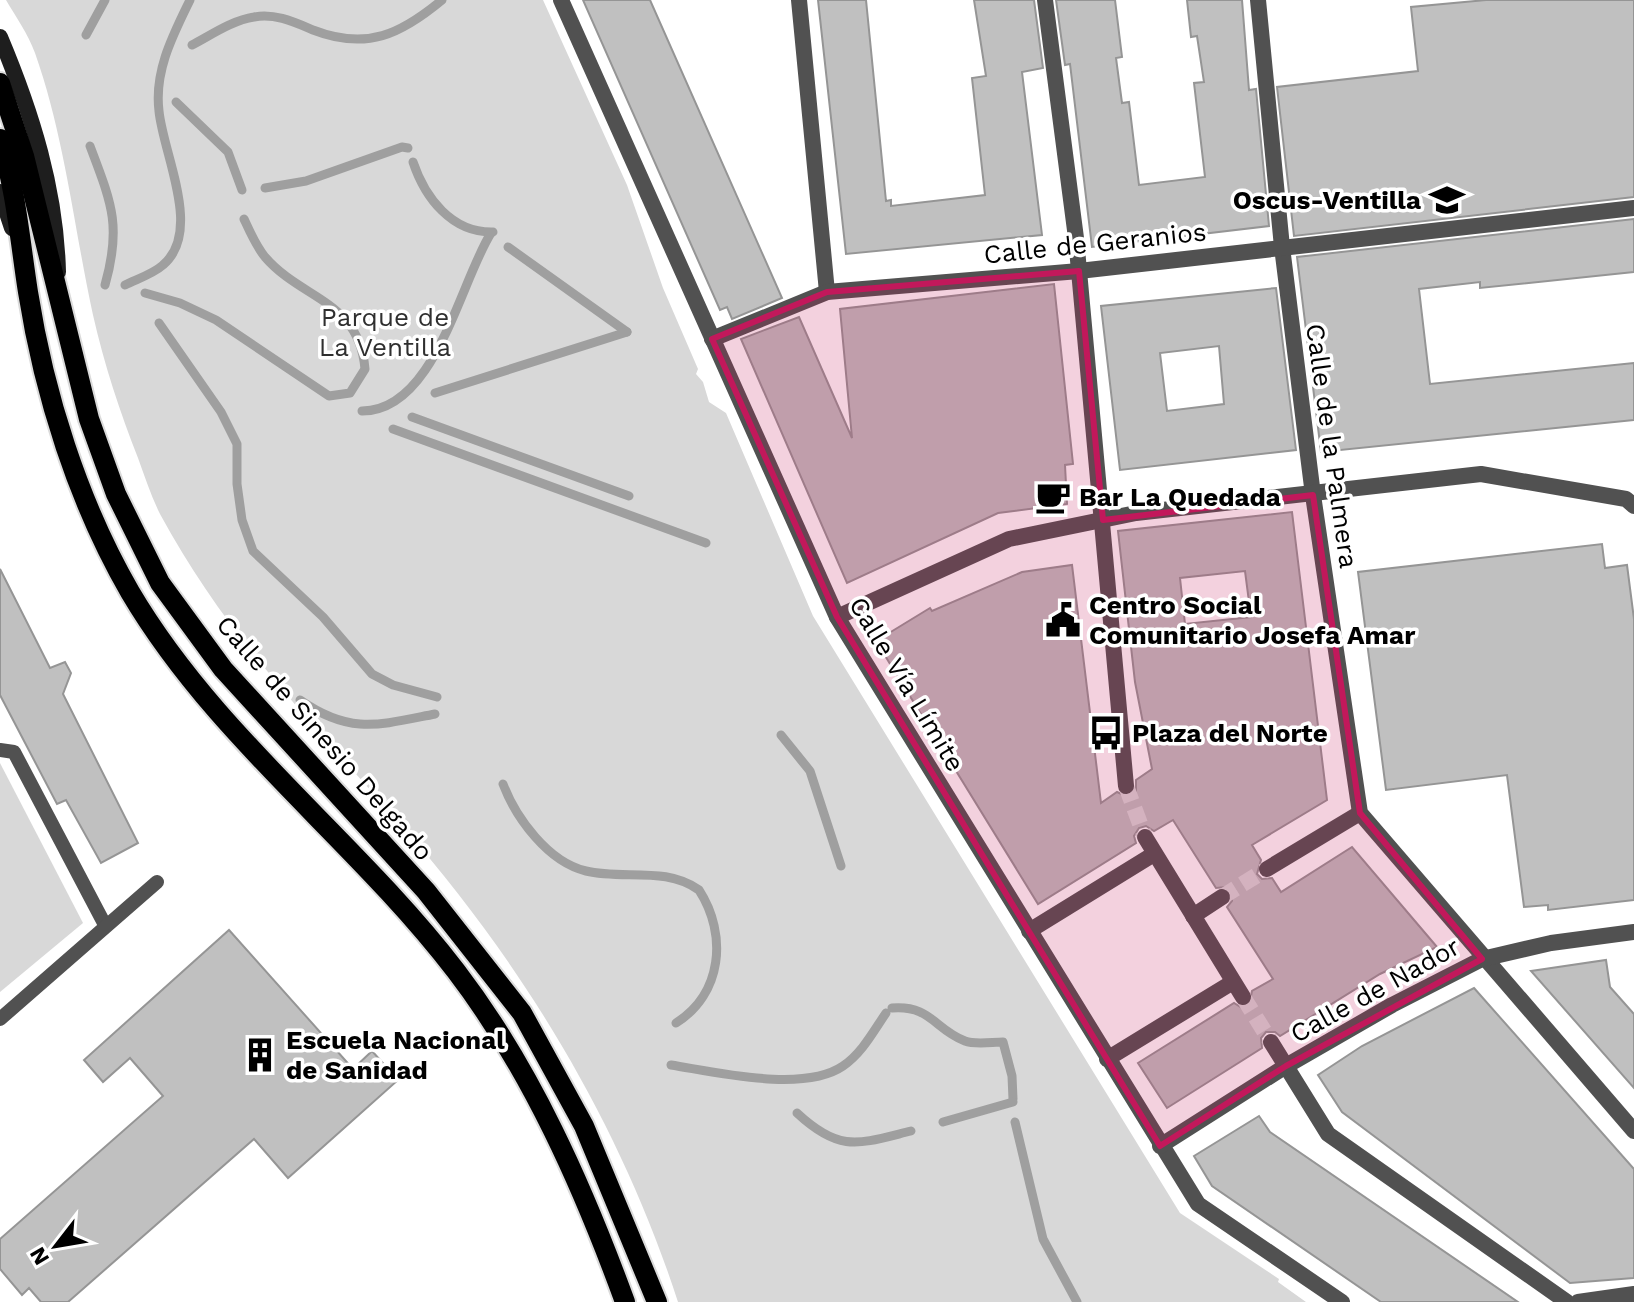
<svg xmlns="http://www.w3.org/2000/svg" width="1634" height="1302" font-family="'Work Sans',sans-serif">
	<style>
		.green { fill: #d8d8d8 }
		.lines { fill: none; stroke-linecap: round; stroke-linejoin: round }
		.stream { stroke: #9f9f9f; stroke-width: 9 }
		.building { fill: #c0c0c0; stroke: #959595; stroke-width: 2; fill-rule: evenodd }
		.minor-tunnel { stroke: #d9d9d9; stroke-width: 16; stroke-dasharray: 16 8; stroke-linecap: butt }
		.primary-casing { stroke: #dbdbdb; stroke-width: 24 }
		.service { stroke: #515151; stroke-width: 14 }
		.minor { stroke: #515151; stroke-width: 16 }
		.secondary { stroke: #1e1e1e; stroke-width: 16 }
		.primary { stroke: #000; stroke-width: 20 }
		.marked { fill: #c2185b; fill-opacity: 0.2; stroke: #c2185b; stroke-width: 6; stroke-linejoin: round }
		.labels { text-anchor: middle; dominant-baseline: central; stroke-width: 7; stroke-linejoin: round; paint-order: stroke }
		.poi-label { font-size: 26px; font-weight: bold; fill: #000; stroke: #fff; text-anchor: start }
		.street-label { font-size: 26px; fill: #000; stroke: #fff }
		.park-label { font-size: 26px; fill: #2f2f2f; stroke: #fff }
	</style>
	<rect width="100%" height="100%" fill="#fff"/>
	<g class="green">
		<path d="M6 0H543L627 185 663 288 698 369 696 374 703 382 709 402 726 413 813 616 1180 1213 1279 1279 1278 1282 1306 1302H678C621 1126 524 965 402 826 312 723 226 636 160 514 151 496 145 477 138 458 120 412 104 364 93 315 74 228 65 138 35 53 28 34 16 17 6 0Z"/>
		<polygon points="0,763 83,923 0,992"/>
	</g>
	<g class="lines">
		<g class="stream">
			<polyline points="86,35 105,0"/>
			<path d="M192 45C211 35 233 20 254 17 275 13 294 22 313 30 367 51 401 34 442 0"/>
			<polyline points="176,102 228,152 242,190"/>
			<path d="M90 146C111 202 122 225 105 285"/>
			<path d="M413 162C425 198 452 233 493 232"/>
			<polyline points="265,188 306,181 402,147 408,148"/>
			<polyline points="508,247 627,332"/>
			<path d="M125 285C137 279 153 274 163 265 203 231 163 154 159 111 154 71 173 35 190 0"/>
			<path d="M145 293 180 303 216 320 329 396 350 393 365 369C359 300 302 300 265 257 256 246 250 232 244 219"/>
			<polyline points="159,323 221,412 237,444 237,484 242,520 253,551 323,617 372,674 393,685 437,697"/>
			<polyline points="435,393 627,332"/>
			<path d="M362 411C435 411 460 282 491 233"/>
			<polyline points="412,417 629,496"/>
			<polyline points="393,429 706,543"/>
			<path d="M300 700C350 735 379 725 435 714"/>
			<polyline points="781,735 810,771 841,866"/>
			<path d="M503 784C516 818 548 862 586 871 623 880 666 866 699 890 728 935 722 994 676 1023"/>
			<path d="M892 1008C931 1005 934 1029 965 1041 975 1045 992 1042 1003 1042L1012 1076 1013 1099"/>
			<path d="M671 1065C716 1072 804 1093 843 1066 862 1053 873 1032 886 1013"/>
			<path d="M797 1113C840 1153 858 1144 911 1131"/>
			<polyline points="943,1122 1013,1102"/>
			<polyline points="1015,1122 1043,1239 1077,1302"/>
		</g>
	</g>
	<g class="building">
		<polygon points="583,0 650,0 782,298 732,319 727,307 720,310"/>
		<polygon points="818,0 866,0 886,201 891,200 891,206 985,195 972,78 986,76 974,0 1034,0 1043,68 1022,72 1042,235 846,254"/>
		<polygon points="1056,0 1115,0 1122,57 1116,58 1122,103 1129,102 1139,185 1205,177 1194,83 1204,82 1197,36 1191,37 1187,0 1242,0 1249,90 1256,89 1269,226 1092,247 1070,64 1065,65"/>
		<polygon points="1486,0 1634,0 1634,197 1294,236 1277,87 1418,71 1411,7"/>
		<polygon points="1634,219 1634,272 1480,288 1480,282 1419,289 1430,384 1634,363 1634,420 1321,452 1297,257"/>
		<polygon points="1054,284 1073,464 1065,465 1067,504 998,513 847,583 741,339 799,317 852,438 840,309"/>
		<path d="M1276 288 1296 450 1120 470 1101 306ZM1219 346 1224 404 1167 411 1160 353Z"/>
		<path d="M1292 512 1327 800 1252 845 1261 860 1257 874 1262 879 1272 878 1281 892 1352 847 1437 947 1380 974 1280 1036 1275 1032H1266L1261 1038 1262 1048 1167 1108 1138 1063 1234 1003 1242 1008 1249 1006 1252 991 1273 979 1227 907 1232 901V892L1226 887 1216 888 1173 820 1154 831 1146 826 1139 828 1134 836 1136 843 1038 904 876 641 930 608 932 611 1022 572 1072 565 1101 803 1117 792 1128 797 1136 791V780L1152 769 1135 682 1118 531ZM1245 571 1251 617 1185 624 1180 578Z"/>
		<polygon points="1602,544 1605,568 1627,565 1634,619 1634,900 1548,910 1548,905 1524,907 1507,775 1386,790 1358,572"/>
		<polygon points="0,569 50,668 65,662 71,673 63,694 138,843 101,863 66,800 57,804 0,695"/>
		<polygon points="229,930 353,1069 372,1051 398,1080 288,1178 254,1139 68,1302 41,1302 29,1288 22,1295 0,1269 0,1239 163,1096 130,1058 103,1082 84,1060"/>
		<polygon points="1606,960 1610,987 1634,1014 1634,1088 1531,971"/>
		<polygon points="1474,988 1634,1169 1634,1278 1570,1283 1342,1112 1318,1075 1362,1046"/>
		<polygon points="1259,1116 1270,1132 1518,1302 1381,1302 1212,1186 1194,1156"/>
	</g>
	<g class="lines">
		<g class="minor-tunnel">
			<polyline points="1126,786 1145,837"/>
			<polyline points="1222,897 1267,869"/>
			<polyline points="1243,997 1271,1042"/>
		</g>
		<g class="primary-casing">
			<g id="primary">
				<polyline points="0,83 24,156 89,419 116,494 160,583 223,669 426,891 522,1013 584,1126 657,1302"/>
				<path d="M0 139C16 189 20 241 28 292 44 394 78 502 130 592 216 738 355 839 456 971 531 1069 583 1187 625 1302"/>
			</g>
		</g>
		<g class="service">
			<polyline points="0,750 14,752 105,925"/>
			<polyline points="0,1019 157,882"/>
		</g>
		<g class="minor">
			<polyline points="561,0 837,617 1198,1204 1342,1302"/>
			<polyline points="799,0 827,292"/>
			<polyline points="1045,0 1076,238 1126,786"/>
			<polyline points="1258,0 1282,247 1313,495 1360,813 1634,1131"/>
			<polyline points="712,339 827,292 1079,271 1634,208"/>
			<polyline points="837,617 1009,539 1136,513 1481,474 1626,499 1634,506"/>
			<polyline points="1145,837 1243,997"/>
			<polyline points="1267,869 1360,813"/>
			<polyline points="1193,916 1222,897"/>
			<polyline points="1029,931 1154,854"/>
			<polyline points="1271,1042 1328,1134 1567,1302"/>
			<polyline points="1107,1059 1233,982"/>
			<polyline points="1160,1146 1286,1066 1392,1005 1482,959 1551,943 1634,932"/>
			<polyline points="1578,1302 1634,1294"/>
		</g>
		<g class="secondary">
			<path d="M0 37C32 113 56 190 58 272"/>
			<polyline points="0,192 12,228"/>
		</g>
		<use href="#primary" class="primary"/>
	</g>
	<path class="marked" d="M1079 271 1103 520 1313 495 1360 813 1482 959 1286 1066 1160 1146 837 617 712 339 827 292Z"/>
	<defs>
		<g id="school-bare" transform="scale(2.76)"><path d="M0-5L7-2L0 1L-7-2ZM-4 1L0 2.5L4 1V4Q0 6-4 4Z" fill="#000" stroke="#fff" stroke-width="2.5" paint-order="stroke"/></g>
		<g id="cafe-bare" transform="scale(2.76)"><path d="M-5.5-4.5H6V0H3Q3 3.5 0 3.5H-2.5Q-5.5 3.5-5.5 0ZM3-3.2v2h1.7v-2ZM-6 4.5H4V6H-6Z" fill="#000" stroke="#fff" stroke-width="2.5" paint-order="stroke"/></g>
		<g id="civic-bare" transform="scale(2.76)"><path d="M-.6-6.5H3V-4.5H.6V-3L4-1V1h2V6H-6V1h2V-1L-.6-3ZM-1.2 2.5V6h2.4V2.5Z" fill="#000" stroke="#fff" stroke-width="2.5" paint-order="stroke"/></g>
		<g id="bus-bare" transform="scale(2.76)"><path d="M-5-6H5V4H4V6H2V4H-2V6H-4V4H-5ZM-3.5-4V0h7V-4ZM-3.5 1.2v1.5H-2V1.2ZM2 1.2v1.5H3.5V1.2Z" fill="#000" stroke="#fff" stroke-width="2.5" paint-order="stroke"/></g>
		<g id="building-bare" transform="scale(2.76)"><path d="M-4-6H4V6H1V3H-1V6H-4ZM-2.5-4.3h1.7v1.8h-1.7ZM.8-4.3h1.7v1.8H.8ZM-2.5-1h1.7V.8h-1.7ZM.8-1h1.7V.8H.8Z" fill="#000" stroke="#fff" stroke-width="2.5" paint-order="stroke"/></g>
	</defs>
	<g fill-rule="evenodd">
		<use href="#school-bare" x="1447" y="200"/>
		<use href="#cafe-bare" x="1053" y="497"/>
		<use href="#civic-bare" x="1063" y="620"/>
		<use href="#bus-bare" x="1106" y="733"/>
		<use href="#building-bare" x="260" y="1055"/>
	</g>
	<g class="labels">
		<g class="poi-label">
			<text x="1421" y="200" text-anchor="end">Oscus-Ventilla</text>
			<text x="1079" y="497">Bar La Quedada</text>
			<text x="1089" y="605">Centro Social<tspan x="1089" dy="30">Comunitario Josefa Amar</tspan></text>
			<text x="1132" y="733">Plaza del Norte</text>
			<text x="286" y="1040">Escuela Nacional<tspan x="286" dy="30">de Sanidad</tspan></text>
		</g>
		<g class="street-label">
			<text transform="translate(1095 243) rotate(-6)">Calle de Geranios</text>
			<text transform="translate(1332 446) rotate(82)">Calle de la Palmera</text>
			<text transform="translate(907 684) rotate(59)">Calle Vía Límite</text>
			<text transform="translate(325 738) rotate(49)">Calle de Sinesio Delgado</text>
			<text transform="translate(1375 990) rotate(-29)">Calle de Nador</text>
		</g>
		<g class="park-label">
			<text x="385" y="317">Parque de<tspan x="385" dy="30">La Ventilla</tspan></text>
		</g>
	</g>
	<g transform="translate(56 1246) rotate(239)" stroke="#ffffff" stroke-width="6" paint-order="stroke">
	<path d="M0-6L14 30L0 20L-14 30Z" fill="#000000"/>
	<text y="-12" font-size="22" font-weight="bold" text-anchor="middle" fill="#000000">N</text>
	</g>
</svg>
